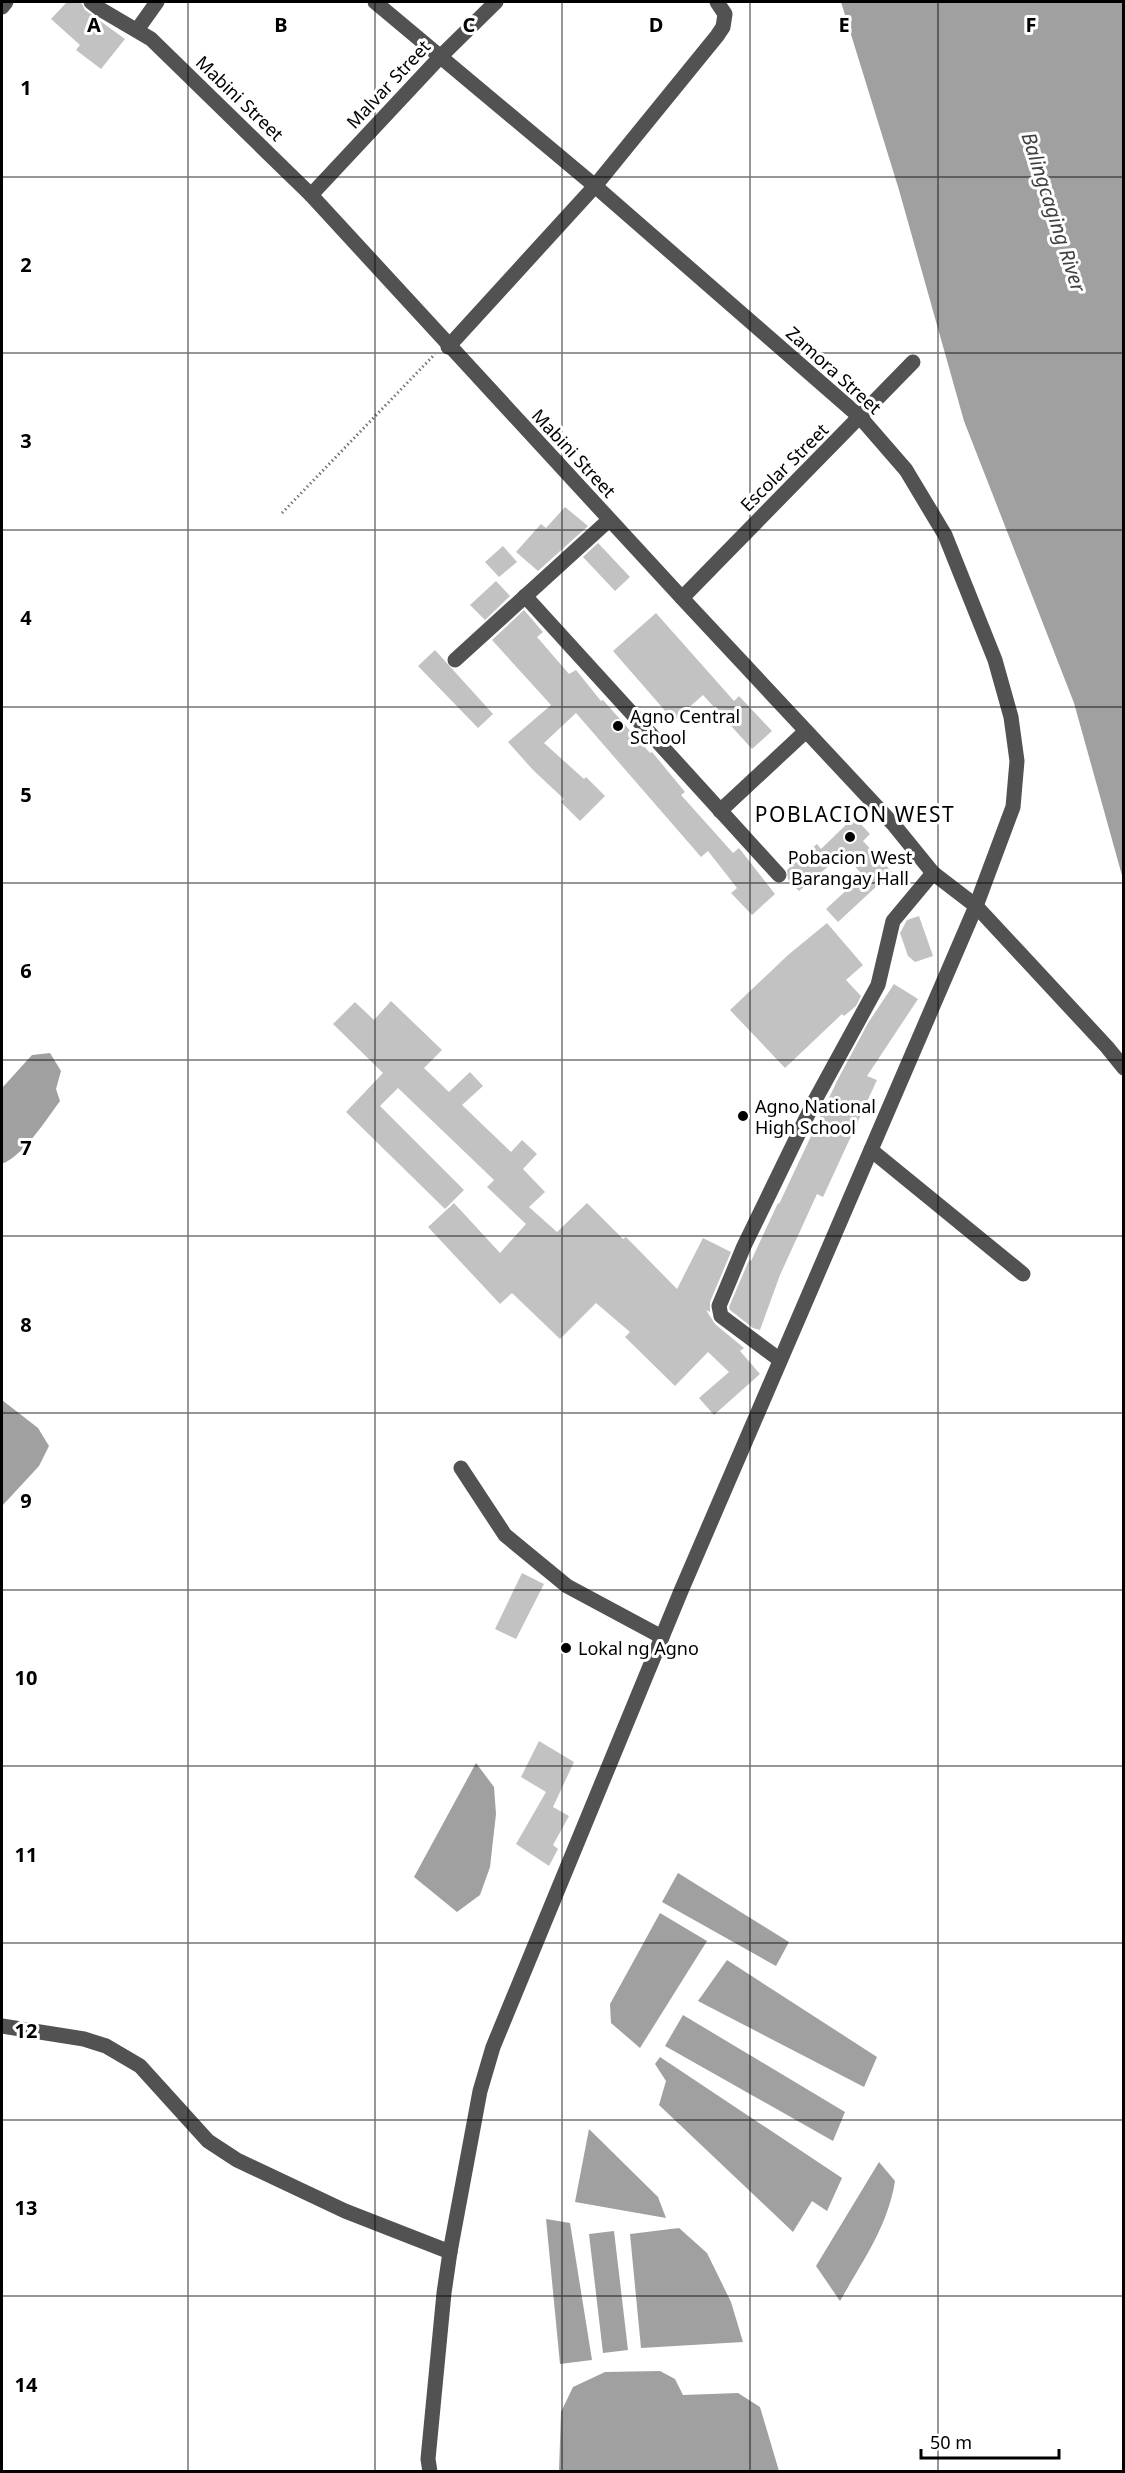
<svg xmlns="http://www.w3.org/2000/svg" width="1125" height="2473" font-family="'Noto Sans',sans-serif">
	<style>
		.water { fill: #a0a0a0 }
		.building { fill: #c2c2c2 }
		.lines { fill: none; stroke-linecap: round; stroke-linejoin: round }
		.path { stroke: #747474; stroke-width: 3; stroke-dasharray: 1.5 3; stroke-linecap: butt }
		.minor { stroke: #525252; stroke-width: 15 }
		.grid { fill: none; stroke: #000; stroke-width: 1.5; stroke-opacity: 0.55 }
		.poi-dot { fill: #000; stroke: #fff; stroke-width: 2 }
		.labels { text-anchor: middle; dominant-baseline: central; stroke-width: 6; stroke-linejoin: round; paint-order: stroke }
		.street-label { font-size: 18px; fill: #000; stroke: #fff }
		.poi-label { font-size: 18px; fill: #000; stroke: #fff; text-anchor: start }
		.water-label { font-size: 20px; font-style: italic; fill: #414141; stroke: #fff }
		.quarter-label { font-size: 21px; letter-spacing: 1.5px; fill: #000; stroke: #fff }
		.grid-label { font-size: 20px; text-anchor: middle; font-weight: bold; fill: #000; stroke: #fff; stroke-width: 6; stroke-linejoin: round; paint-order: stroke }
	</style>
	<rect width="100%" height="100%" fill="#fff"/>
	<g class="water">
		<polygon points="841,2 1123,2 1123,879 1074,703 964,421 899,190"/>
		<path d="M50 1053 61 1071 56 1089 60 1101C46 1120 24 1155 2 1164V1088L32 1055Z"/>
		<polygon points="2,1400 38,1428 49,1446 39,1466 2,1506"/>
		<polygon points="476,1763 494,1787 496,1814 490,1867 480,1895 457,1912 414,1877"/>
		<polygon points="678,1873 789,1942 776,1966 662,1902"/>
		<polygon points="660,1913 707,1941 640,2048 611,2023 610,2004"/>
		<polygon points="727,1960 877,2057 864,2087 698,2001"/>
		<polygon points="683,2015 845,2112 833,2141 665,2046"/>
		<polygon points="660,2057 842,2178 827,2211 812,2201 793,2232 659,2105 666,2081 655,2064"/>
		<polygon points="589,2129 658,2197 666,2218 575,2202"/>
		<path d="M879 2162 895 2181C888 2226 862 2262 840 2301L816 2266Z"/>
		<polygon points="546,2219 570,2223 592,2360 560,2364"/>
		<polygon points="679,2228 707,2253 731,2302 743,2342 641,2348 630,2234"/>
		<polygon points="614,2231 628,2350 603,2353 589,2234"/>
		<polygon points="660,2371 675,2379 683,2395 738,2393 760,2407 779,2471 559,2471 561,2412 573,2387 605,2372"/>
	</g>
	<g class="building">
		<polygon points="67,2 81,2 85,10 125,39 101,69 76,50 80,45 51,19"/>
		<polygon points="565,507 588,526 538,571 516,552 541,524 546,528"/>
		<polygon points="598,543 630,577 615,591 583,557"/>
		<polygon points="503,546 517,562 499,577 485,562"/>
		<polygon points="496,581 510,596 485,620 470,605"/>
		<polygon points="524,610 543,632 537,637 569,674 576,670 601,701 603,700 650,753 652,752 685,792 681,795 733,853 739,848 775,894 752,915 731,893 737,888 708,851 701,857 576,713 544,743 584,779 586,777 605,796 580,821 561,802 564,799 533,770 508,742 551,705 492,640"/>
		<polygon points="656,613 734,701 739,696 772,731 752,749 703,695 674,721 613,651"/>
		<polygon points="435,650 493,714 478,728 418,666"/>
		<polygon points="854,817 870,834 863,841 892,872 838,922 826,909 863,875 843,854 799,891 788,879 787,870 817,844 821,849"/>
		<polygon points="919,916 933,956 915,962 908,956 900,933 907,920"/>
		<polygon points="827,923 863,965 846,980 861,996 856,1006 844,1016 842,1014 785,1068 730,1010 788,955"/>
		<polygon points="894,984 918,999 867,1076 877,1080 823,1197 817,1194 780,1275 760,1330 753,1328 730,1310 729,1307 749,1260 751,1261 778,1203 779,1204 837,1081 868,1023"/>
		<polygon points="391,1001 442,1050 424,1068 449,1092 470,1072 483,1086 462,1105 511,1152 522,1140 537,1154 523,1169 545,1192 529,1207 557,1232 587,1203 623,1239 626,1237 677,1289 703,1238 731,1252 710,1302 710,1312 706,1310 715,1324 744,1348 740,1351 760,1374 714,1415 699,1398 729,1372 708,1352 675,1386 625,1337 630,1332 596,1303 560,1339 512,1293 500,1304 428,1227 454,1203 500,1253 526,1224 487,1187 494,1180 398,1088 380,1106 464,1190 445,1209 346,1112 383,1073 333,1024 355,1002 374,1020"/>
		<polygon points="522,1573 544,1584 516,1639 495,1629"/>
		<polygon points="539,1741 574,1762 553,1807 569,1816 553,1845 558,1849 549,1866 516,1844 546,1792 521,1777"/>
	</g>
	<g class="lines">
		<polyline class="path" points="282,513 435,354"/>
		<g class="minor">
			<polyline points="91,2 100,9 151,39 311,195 682,598 894,825 933,873 976,906 1107,1047 1124,1068"/>
			<polyline points="375,2 595,186 860,417 906,470 945,535 995,660 1011,717 1017,761 1013,807 976,906 681,1591 493,2047 480,2091 450,2252 444,2293 428,2459 430,2472"/>
			<polyline points="2,7 6,2"/>
			<polyline points="137,30 157,2"/>
			<polyline points="311,195 441,56 496,2"/>
			<polyline points="448,347 595,186 717,36 723,27 725,14 717,2"/>
			<polyline points="525,596 779,875"/>
			<polyline points="682,598 913,362"/>
			<polyline points="455,660 609,520"/>
			<polyline points="720,811 806,731"/>
			<polyline points="871,1150 1023,1274"/>
			<polyline points="780,1360 721,1316 719,1306 744,1246 814,1102 878,985 893,921 933,873"/>
			<polyline points="461,1468 505,1535 567,1586 662,1637"/>
			<polyline points="2,2026 84,2039 106,2046 140,2066 208,2141 237,2160 345,2211 450,2252"/>
		</g>
	</g>
	<path class="grid" d="M188 2V2472M375 2V2472M562 2V2472M750 2V2472M938 2V2472M2 177H1124M2 353H1124M2 530H1124M2 707H1124M2 883H1124M2 1060H1124M2 1236H1124M2 1413H1124M2 1590H1124M2 1766H1124M2 1943H1124M2 2120H1124M2 2296H1124"/>
	<g class="poi-dot">
		<circle cx="618" cy="726" r="6"/>
		<circle cx="850" cy="837" r="6"/>
		<circle cx="743" cy="1116" r="6"/>
		<circle cx="566" cy="1648" r="6"/>
	</g>
	<g class="labels">
		<g class="street-label">
			<text transform="translate(388 84) rotate(-47)">Malvar Street</text>
			<text transform="translate(240 98) rotate(44)">Mabini Street</text>
			<text transform="translate(834 370) rotate(42)">Zamora Street</text>
			<text transform="translate(574 453) rotate(47)">Mabini Street</text>
			<text transform="translate(784 467) rotate(-45)">Escolar Street</text>
		</g>
		<g class="poi-label">
			<text x="630" y="716">Agno Central<tspan x="630" dy="21">School</tspan></text>
			<text x="850" y="857" text-anchor="middle">Pobacion West<tspan x="850" dy="21">Barangay Hall</tspan></text>
			<text x="755" y="1106">Agno National<tspan x="755" dy="21">High School</tspan></text>
			<text x="578" y="1648">Lokal ng Agno</text>
		</g>
		<g class="water-label">
			<text transform="translate(1054 212) rotate(72)">Balingcaging River</text>
		</g>
		<g class="quarter-label">
			<text x="855" y="814">POBLACION WEST</text>
		</g>
	</g>
	<g class="grid-label">
		<text x="94" y="32">A</text>
		<text x="281" y="32">B</text>
		<text x="469" y="32">C</text>
		<text x="656" y="32">D</text>
		<text x="844" y="32">E</text>
		<text x="1031" y="32">F</text>
		<text x="26" y="95">1</text>
		<text x="26" y="272">2</text>
		<text x="26" y="448">3</text>
		<text x="26" y="625">4</text>
		<text x="26" y="802">5</text>
		<text x="26" y="978">6</text>
		<text x="26" y="1155">7</text>
		<text x="26" y="1332">8</text>
		<text x="26" y="1508">9</text>
		<text x="26" y="1685">10</text>
		<text x="26" y="1862">11</text>
		<text x="26" y="2038">12</text>
		<text x="26" y="2215">13</text>
		<text x="26" y="2392">14</text>
	</g>
	<rect width="1125" height="2473" fill="none" stroke="#000000" stroke-width="6"/>
	<path d="M921 2449v9h138v-9" fill="none" stroke="#000000" stroke-width="3"/>
	<text x="930" y="2449" font-size="18" fill="#000000" stroke="#ffffff" stroke-width="4.5" paint-order="stroke">50 m</text>
</svg>
